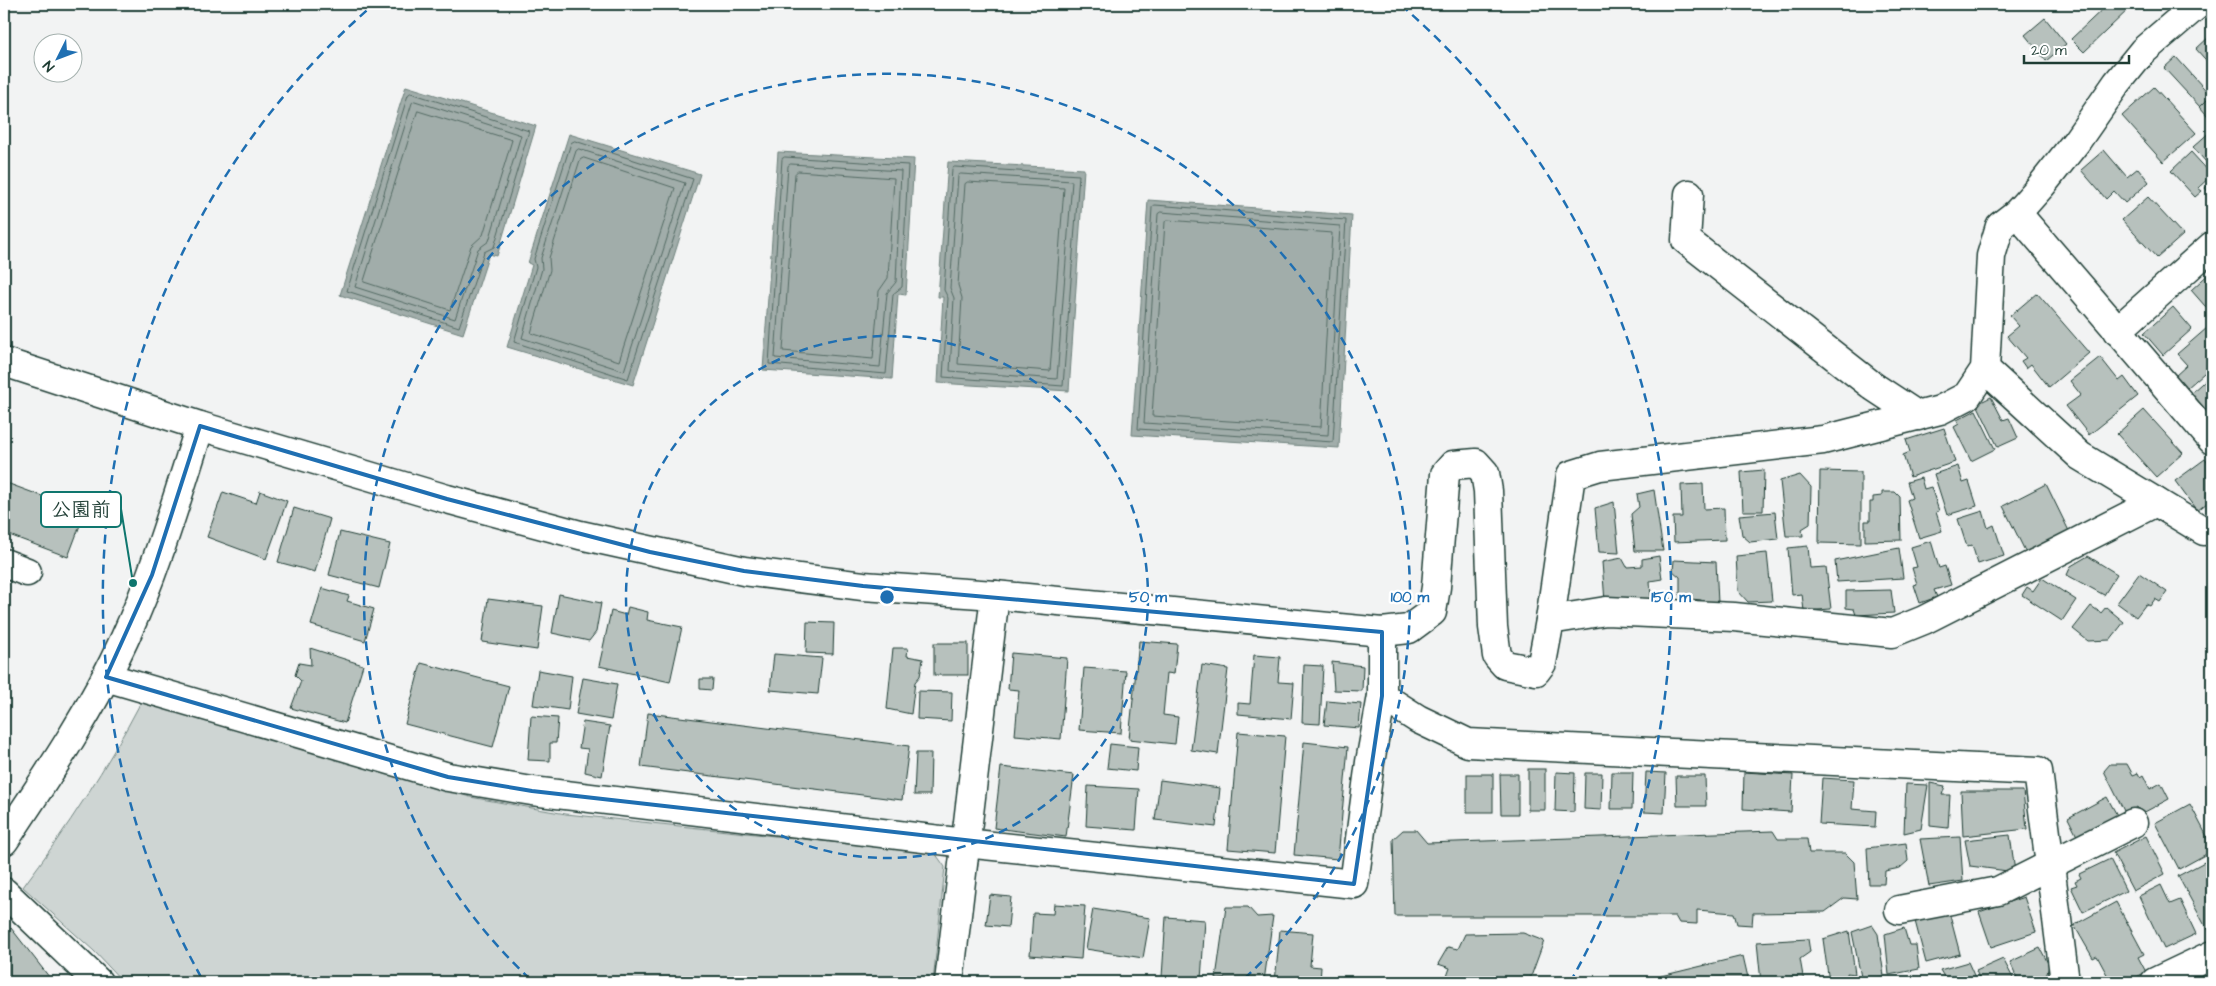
<svg xmlns="http://www.w3.org/2000/svg" width="2216" height="986" font-family="'Architects Daughter','Klee One',sans-serif">
	<style>
		.green { fill: #ced5d3; stroke: #768984 }
		.water { fill: #a1adaa; stroke: #6d807b }
		.lines { fill: none; stroke-linecap: round; stroke-linejoin: round }
		.shore { stroke: #536a63; stroke-width: 1 }
		.building { fill: #b7c1bd; stroke: #1f3d34 }
		.minor-casing { stroke: #1f3d34; stroke-width: 31 }
		.minor { stroke: #fff; stroke-width: 28 }
		.marked { fill: none; stroke: #1f6fb2; stroke-width: 4; stroke-linejoin: round }
		.ring { fill: none; stroke: #1f6fb2; stroke-width: 2.5; stroke-dasharray: 9 6 }
		.centre { fill: #1f6fb2; stroke: #fff; stroke-width: 2.5 }
		.ring-label { font-size: 15px; text-anchor: middle; font-weight: bold; fill: #1f6fb2; stroke: #fff; stroke-width: 4.5; stroke-linejoin: round; paint-order: stroke }
		.leader { fill: none; stroke: #0f766e; stroke-width: 2 }
		.callout-dot { fill: #0f766e; stroke: #fff; stroke-width: 2 }
		.callout { fill: #fff; stroke: #0f766e; stroke-width: 2 }
		.callout-label { font-size: 20px; text-anchor: middle; font-weight: bold; fill: #1f3d34 }
	</style>
	<rect width="100%" height="100%" fill="#f2f3f3"/>
	<filter id="ink" filterUnits="userSpaceOnUse"><feTurbulence type="fractalNoise" baseFrequency=".02" numOctaves="2"/><feDisplacementMap in="SourceGraphic" scale="10" xChannelSelector="R" yChannelSelector="G"/><feConvolveMatrix kernelMatrix="1 2 1 2 8 2 1 2 1" color-interpolation-filters="sRGB"/></filter>
	<g filter="url(#ink)">
		<path class="green" d="M141 702 470 797 566 814 935 853 945 867 933 982H123L94 951 23 887C67 828 107 767 141 702Z"/>
		<g class="water">
			<polygon points="406,86 536,126 497,256 489,254 463,334 340,295"/>
			<polygon points="569,134 700,174 633,385 507,347 532,265 528,263"/>
			<polygon points="778,152 914,159 906,295 898,294 892,379 763,370"/>
			<polygon points="948,162 1084,169 1069,391 938,383 943,297 938,297"/>
			<polygon points="1148,200 1352,215 1339,448 1132,435"/>
		</g>
		<g class="lines">
			<g class="shore">
				<polygon points="411,93 529,131 494,247 484,252 459,327 347,291 408,95"/>
				<polygon points="415,101 521,135 489,241 478,249 455,319 355,287 412,103"/>
				<polygon points="418,111 512,140 483,235 471,246 450,310 364,282"/>
				<polygon points="575,141 693,179 628,379 514,342 536,267 534,259 571,143"/>
				<polygon points="579,149 685,183 624,371 522,338 542,269 541,258 576,151"/>
				<polygon points="785,157 908,165 902,287 893,294 886,374 769,364 782,159"/>
				<polygon points="584,158 675,188 619,361 531,333 550,270 549,258 580,160"/>
				<polygon points="791,164 901,171 896,282 887,293 880,367 775,358 788,166"/>
				<polygon points="955,167 1079,175 1063,386 943,377 948,298 944,290 952,169"/>
				<polygon points="798,171 894,178 888,278 879,291 873,359 783,351 795,174"/>
				<polygon points="961,174 1072,181 1057,379 950,371 954,298 950,288 958,176"/>
				<polygon points="968,182 1064,188 1050,371 958,364 962,298 958,285 965,184"/>
				<polygon points="1155,205 1346,220 1333,442 1138,429 1152,208"/>
				<polygon points="1161,212 1340,226 1328,435 1144,423 1158,214"/>
				<polygon points="1168,220 1332,233 1321,427 1152,416 1165,222"/>
			</g>
		</g>
		<g class="building">
			<polygon points="2108,4 2128,4 2131,7 2084,52 2071,39"/>
			<polygon points="2045,18 2066,44 2046,61 2025,35"/>
			<polygon points="2210,36 2212,39 2212,67 2196,49"/>
			<polygon points="2176,57 2211,96 2200,107 2164,68"/>
			<polygon points="2154,87 2196,133 2163,162 2122,116"/>
			<polygon points="2212,95 2212,121 2200,107"/>
			<polygon points="2212,130 2212,169 2193,147"/>
			<polygon points="2104,150 2127,177 2138,168 2149,182 2125,203 2114,191 2106,199 2081,170"/>
			<polygon points="2191,152 2212,175 2198,188 2202,191 2195,197 2171,171"/>
			<polygon points="2212,181 2212,196 2205,188"/>
			<polygon points="2148,197 2183,235 2157,258 2122,220"/>
			<polygon points="2212,271 2212,314 2191,290"/>
			<polygon points="2037,293 2089,353 2049,387 2031,364 2026,368 2021,361 2026,358 2007,336 2019,326 2010,316"/>
			<polygon points="2173,307 2192,329 2163,355 2144,333"/>
			<polygon points="2207,328 2212,333 2212,345 2209,348 2212,352 2212,366 2187,388 2175,376 2187,365 2177,354"/>
			<polygon points="2100,357 2119,381 2124,377 2138,396 2089,435 2066,406 2081,395 2070,381"/>
			<polygon points="2212,374 2212,417 2191,393"/>
			<polygon points="1991,397 2003,420 2009,418 2018,438 1998,447 1977,404"/>
			<polygon points="1976,410 1995,449 1971,461 1954,427 1959,424 1957,420"/>
			<polygon points="2144,410 2183,453 2156,477 2117,434"/>
			<polygon points="1944,428 1955,462 1910,477 1903,455 1910,452 1906,440"/>
			<polygon points="2205,459 2212,469 2212,511 2207,503 2197,511 2175,481"/>
			<polygon points="1958,466 1963,483 1969,481 1977,506 1947,515 1934,474"/>
			<polygon points="1764,470 1763,511 1743,511 1741,472"/>
			<polygon points="1820,471 1861,472 1861,544 1819,543"/>
			<polygon points="1800,475 1811,487 1810,524 1802,529 1803,536 1786,536 1780,481"/>
			<polygon points="1921,478 1924,489 1931,487 1939,511 1936,512 1942,531 1919,538 1907,500 1912,498 1907,482"/>
			<polygon points="4,482 85,512 68,557 4,533"/>
			<polygon points="1703,484 1704,509 1724,508 1725,540 1674,542 1673,517 1682,517 1681,485"/>
			<polygon points="2046,484 2069,531 2026,553 2003,506"/>
			<polygon points="1654,490 1663,551 1635,551 1631,514 1639,507 1637,494"/>
			<polygon points="260,491 287,501 266,559 207,537 223,492 256,503"/>
			<polygon points="1882,492 1895,492 1900,497 1901,540 1865,541 1865,521 1870,521 1870,502 1873,502 1873,497 1882,496"/>
			<polygon points="1614,502 1619,553 1599,552 1595,508"/>
			<polygon points="294,508 330,519 315,572 278,562"/>
			<polygon points="1983,511 1988,528 1994,525 2004,556 1978,564 1972,545 1967,547 1958,519"/>
			<polygon points="1775,512 1778,539 1750,542 1742,535 1739,515"/>
			<polygon points="340,532 390,544 379,588 329,575"/>
			<polygon points="1931,541 1939,568 1945,566 1951,585 1934,590 1937,597 1920,603 1914,585 1917,584 1912,568 1917,567 1911,547"/>
			<polygon points="1808,546 1810,568 1826,567 1831,609 1804,611 1802,594 1792,595 1788,548"/>
			<polygon points="1899,548 1903,578 1837,582 1835,561"/>
			<polygon points="1767,553 1772,601 1748,602 1738,591 1736,556"/>
			<polygon points="1659,556 1662,579 1650,581 1651,599 1605,602 1602,562 1622,558 1627,567 1642,566 1642,559"/>
			<polygon points="2088,556 2117,574 2104,595 2067,575 2071,566"/>
			<polygon points="1674,560 1716,562 1718,603 1707,604 1701,600 1680,598 1680,577 1673,571"/>
			<polygon points="2139,573 2167,592 2160,602 2155,599 2150,606 2146,604 2136,617 2117,603"/>
			<polygon points="2042,578 2076,600 2062,621 2022,595 2027,587 2033,591"/>
			<polygon points="322,588 349,596 347,601 374,609 365,641 311,625"/>
			<polygon points="1891,590 1894,613 1856,615 1854,609 1846,608 1846,591"/>
			<polygon points="559,594 601,603 596,632 589,641 552,633"/>
			<polygon points="488,599 543,606 537,650 482,642"/>
			<polygon points="2091,606 2101,613 2106,607 2124,622 2110,640 2088,641 2073,629"/>
			<polygon points="628,607 648,612 647,620 682,627 670,682 599,666 611,611 626,615"/>
			<polygon points="807,622 834,623 833,654 806,653"/>
			<polygon points="1139,641 1177,644 1174,674 1167,673 1163,715 1178,717 1175,744 1129,739"/>
			<rect x="934" y="643" width="34" height="32"/>
			<polygon points="310,648 363,665 345,723 291,708 301,681 295,675 299,663 311,665"/>
			<polygon points="893,648 908,648 907,656 923,659 920,676 915,682 911,714 887,709"/>
			<polygon points="1011,653 1067,658 1061,739 1015,735 1019,690 1008,689"/>
			<polygon points="774,654 822,658 818,694 770,690"/>
			<polygon points="1254,655 1280,657 1278,682 1294,683 1291,719 1238,714 1238,703 1250,704"/>
			<polygon points="1332,662 1363,666 1362,691 1334,690"/>
			<polygon points="421,663 509,686 493,747 405,724"/>
			<polygon points="1202,665 1228,669 1218,754 1191,750"/>
			<polygon points="1304,665 1323,666 1320,724 1302,723"/>
			<polygon points="1084,668 1126,671 1121,733 1079,730"/>
			<polygon points="538,670 572,676 568,710 533,705"/>
			<polygon points="583,678 617,684 611,720 576,714"/>
			<polygon points="700,679 713,679 712,690 700,689"/>
			<polygon points="918,691 952,692 951,721 917,719"/>
			<polygon points="1327,701 1361,704 1359,728 1324,725"/>
			<polygon points="648,713 909,746 902,800 641,767"/>
			<polygon points="531,716 558,718 556,743 550,743 550,761 528,760"/>
			<polygon points="583,722 610,726 602,776 585,772 588,749 579,748"/>
			<polygon points="1238,732 1285,736 1275,853 1228,849"/>
			<polygon points="1304,742 1348,747 1338,859 1294,855"/>
			<polygon points="1110,744 1138,747 1136,771 1107,768"/>
			<polygon points="916,753 931,753 930,795 914,795"/>
			<polygon points="2110,764 2127,764 2133,775 2138,773 2140,777 2143,775 2150,789 2161,783 2169,799 2141,814 2137,807 2125,813 2104,771"/>
			<polygon points="1001,767 1074,775 1066,837 994,828"/>
			<rect x="1528" y="769" width="17" height="41"/>
			<polygon points="1556,772 1575,773 1574,812 1555,811"/>
			<polygon points="1612,772 1633,772 1632,809 1611,809"/>
			<polygon points="1646,772 1666,773 1664,813 1644,812"/>
			<polygon points="1744,772 1793,775 1791,812 1743,809"/>
			<polygon points="1585,773 1602,773 1601,810 1584,809"/>
			<rect x="1467" y="774" width="26" height="38"/>
			<polygon points="1500,774 1518,774 1518,814 1501,814"/>
			<polygon points="1676,776 1705,776 1706,806 1677,806"/>
			<polygon points="1822,778 1854,780 1852,809 1876,811 1875,827 1819,824"/>
			<polygon points="1160,780 1220,788 1216,827 1155,820"/>
			<polygon points="1930,783 1945,786 1942,795 1950,795 1948,828 1930,826"/>
			<polygon points="1906,784 1928,785 1921,829 1904,833"/>
			<polygon points="1088,786 1139,789 1136,830 1086,826"/>
			<polygon points="1961,791 2023,791 2027,829 1963,836"/>
			<polygon points="2107,797 2118,817 2083,836 2082,832 2077,836 2068,818"/>
			<polygon points="2190,804 2212,846 2212,851 2179,869 2155,823"/>
			<polygon points="1403,830 1416,830 1427,843 1773,831 1778,839 1807,839 1809,853 1845,853 1854,862 1857,899 1844,898 1825,912 1753,913 1752,925 1737,924 1734,913 1697,910 1697,924 1679,923 1675,916 1395,916 1393,839"/>
			<polygon points="2010,835 2015,872 1970,866 1965,840"/>
			<polygon points="2146,836 2165,874 2133,891 2113,853"/>
			<polygon points="1960,837 1963,881 1929,886 1920,839"/>
			<polygon points="1906,843 1908,861 1900,868 1885,871 1884,884 1869,884 1867,848"/>
			<polygon points="2212,858 2212,931 2209,933 2178,876"/>
			<polygon points="2110,859 2126,891 2083,912 2071,887 2077,885 2075,881 2081,878 2079,874"/>
			<polygon points="2161,885 2170,904 2180,900 2196,934 2164,949 2139,896"/>
			<polygon points="990,895 1011,897 1008,927 986,925"/>
			<polygon points="2024,897 2036,932 1991,947 1979,912"/>
			<polygon points="2116,902 2144,954 2138,957 2146,972 2127,982 2111,982 2097,956 2093,958 2074,925"/>
			<polygon points="1054,904 1085,906 1081,959 1030,955 1033,913 1053,914"/>
			<polygon points="1226,907 1248,907 1257,917 1273,916 1264,981 1216,978"/>
			<polygon points="1093,909 1150,918 1143,958 1086,949"/>
			<polygon points="1949,912 1960,954 1926,963 1915,921"/>
			<polygon points="1166,917 1205,920 1201,980 1162,977"/>
			<polygon points="1872,925 1878,934 1884,976 1862,982 1852,932"/>
			<polygon points="11,928 53,982 4,982 4,934"/>
			<polygon points="1904,928 1909,945 1916,945 1919,969 1889,975 1885,934"/>
			<polygon points="1280,930 1313,933 1310,966 1321,967 1320,982 1275,982"/>
			<polygon points="1849,931 1855,974 1847,973 1848,982 1829,982 1823,939"/>
			<polygon points="1523,933 1544,941 1529,982 1445,982 1450,968 1438,964 1448,947 1458,949 1465,934"/>
			<polygon points="1808,939 1810,952 1800,959 1804,982 1761,982 1757,942"/>
			<polygon points="2040,948 2049,965 2045,982 2019,982 2010,962"/>
			<polygon points="1743,956 1749,982 1662,982 1661,976"/>
			<polygon points="2003,959 2015,982 1981,982 1976,971"/>
			<polygon points="1968,962 1977,982 1947,982 1940,970"/>
			<polygon points="1642,977 1644,982 1624,982"/>
		</g>
		<g class="lines">
			<g class="minor-casing">
				<g id="minor">
					<polyline points="1689,194 1686,240 1874,387 1918,416"/>
					<polyline points="2017,213 2212,440"/>
					<polyline points="2117,331 2212,246"/>
					<polyline points="4,362 200,426 447,499 580,535 744,571 863,586 995,595 1382,632 1409,629 1432,612 1436,587 1445,474 1453,465 1476,463 1485,473 1488,491 1493,627 1497,656 1505,665 1536,671 1542,663 1550,620 1571,475 1600,466 1823,440 1940,410 1967,396 1985,369 1991,256 2000,226 2017,213 2041,186 2076,142 2117,83 2143,51 2198,4"/>
					<polyline points="1985,369 2080,456 2204,531"/>
					<polyline points="4,563 27,572"/>
					<polyline points="1550,620 1606,611 1734,617 1892,633 1924,620 2156,502"/>
					<polyline points="106,677 448,777 532,791 965,843 1354,884 1370,762 1382,696 1382,632"/>
					<polyline points="1382,696 1418,719 1468,743 2038,771 2065,982"/>
					<path d="M4 841C48 775 91 712 124 640 156 571 177 498 200 426"/>
					<polyline points="4,892 98,982"/>
					<polyline points="1899,910 1998,891 2133,823"/>
					<polyline points="949,982 995,595"/>
					<polyline points="2155,982 2212,955"/>
				</g>
			</g>
			<use href="#minor" class="minor"/>
		</g>
	</g>
	<path class="marked" d="M200 426 447 499 650 552 744 571 863 586 1382 632V696L1354 884 532 791 448 777 106 677 152 575Z"/>
	<g class="ring">
		<circle cx="887" cy="597" r="261"/>
		<path d="M530 979A523 523 0 1 1 1244 979"/>
		<path d="M201 977A784 784 0 0 1 373 5M1401 5A784 784 0 0 1 1573 977"/>
	</g>
	<circle cx="887" cy="597" r="8" class="centre"/>
	<g class="ring-label">
		<text x="1148" y="602">50 m</text>
		<text x="1410" y="602">100 m</text>
		<text x="1671" y="602">150 m</text>
	</g>
	<path class="leader" d="M133 583L121 509"/>
	<circle class="callout-dot" cx="133" cy="583" r="5"/>
	<rect class="callout" x="41" y="492" width="80" height="35" rx="5"/>
	<g class="callout-label">
		<text x="81" y="516">公園前</text>
	</g>
	<rect width="2216" height="986" fill="none" stroke="#fff" stroke-width="20"/>
	<rect x="10" y="10" width="2196" height="966" fill="none" stroke="#1f3d34" stroke-width="2" filter="url(#ink)"/>
	<g transform="translate(58 58) rotate(228)"><circle r="24" fill="#ffffff" stroke="#a5b1ae"/>
	<path d="M0-4L9 19L0 12L-9 19Z" fill="#1f6fb2"/>
	<text y="-8" font-size="14" font-weight="bold" text-anchor="middle" fill="#1f3d34">N</text>
	</g>
	<path d="M2024 55v8h105v-8" fill="none" stroke="#1f3d34" stroke-width="2.5"/>
	<text x="2031" y="55" font-size="15" fill="#1f3d34" stroke="#ffffff" stroke-width="4" paint-order="stroke">20 m</text>
</svg>
